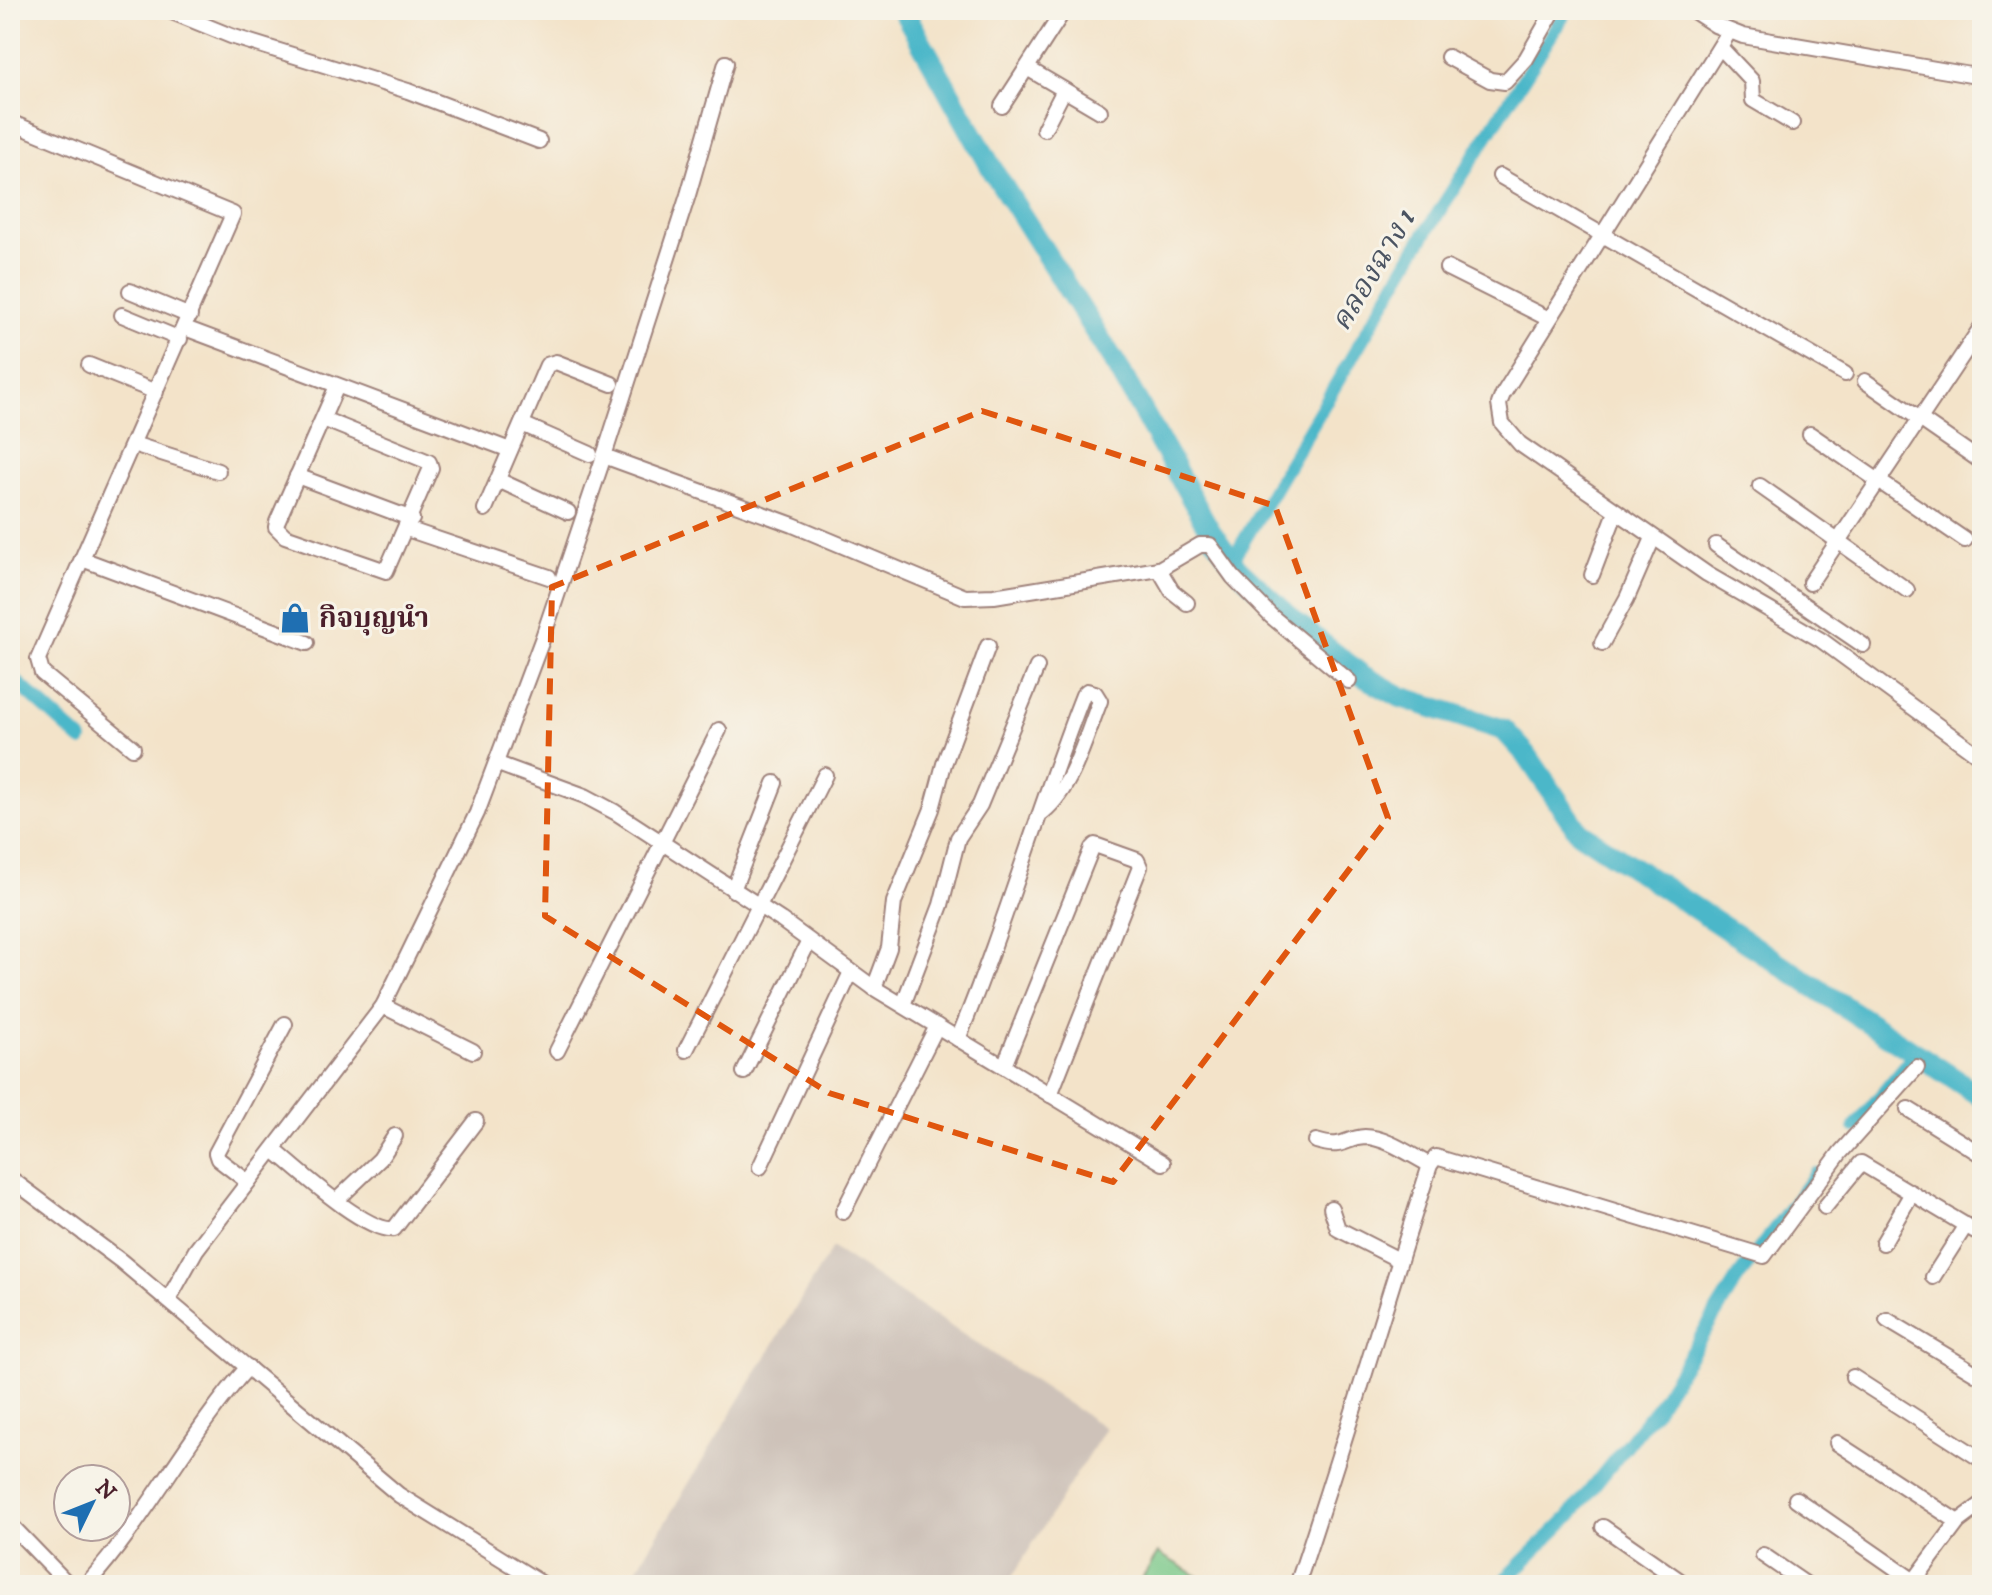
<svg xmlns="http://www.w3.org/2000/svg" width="1992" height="1595" font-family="'IM FELL DW Pica','Noto Serif Thai',serif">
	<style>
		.industrial { fill: #cec2b9 }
		.green { fill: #79c889; stroke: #62745a; stroke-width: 2 }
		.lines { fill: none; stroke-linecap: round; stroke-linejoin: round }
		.canal { stroke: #4cb7c9; stroke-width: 14 }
		.river { stroke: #4cb7c9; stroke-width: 22 }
		.street-casing { stroke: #9e817a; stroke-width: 18 }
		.street { stroke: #fff; stroke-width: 14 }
		.marked { fill: none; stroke: #e0560e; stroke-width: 6; stroke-dasharray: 16 10; stroke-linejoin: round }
		.labels { text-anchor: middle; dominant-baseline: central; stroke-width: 6; stroke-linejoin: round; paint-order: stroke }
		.poi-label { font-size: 28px; font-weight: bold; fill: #4a1f2b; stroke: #f7f3e8; text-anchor: start }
		.water-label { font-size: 30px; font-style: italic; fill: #4b5462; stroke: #f7f3e8 }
	</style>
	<rect width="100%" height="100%" fill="#f7f3e8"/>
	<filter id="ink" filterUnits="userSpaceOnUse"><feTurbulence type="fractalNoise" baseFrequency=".0125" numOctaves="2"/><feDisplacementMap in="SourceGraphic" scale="16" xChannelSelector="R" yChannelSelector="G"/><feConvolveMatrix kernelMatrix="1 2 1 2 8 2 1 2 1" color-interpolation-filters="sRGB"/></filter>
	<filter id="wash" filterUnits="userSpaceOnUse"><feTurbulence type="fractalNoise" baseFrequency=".006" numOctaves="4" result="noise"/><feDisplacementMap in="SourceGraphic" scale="32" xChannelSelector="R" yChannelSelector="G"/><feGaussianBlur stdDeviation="1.8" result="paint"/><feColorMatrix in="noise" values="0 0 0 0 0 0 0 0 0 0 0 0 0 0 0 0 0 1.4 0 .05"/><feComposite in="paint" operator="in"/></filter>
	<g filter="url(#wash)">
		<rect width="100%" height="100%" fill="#f3e3c9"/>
		<polygon class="industrial" points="832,1248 1105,1428 1007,1585 627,1585"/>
		<polygon class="green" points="1158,1553 1213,1585 1138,1585"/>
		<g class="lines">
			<g class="canal">
				<polyline points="1232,561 1416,248 1567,10"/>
				<polyline points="10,676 81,740"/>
				<polyline points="1855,1127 1916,1053"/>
				<polyline points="1500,1585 1569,1517 1658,1406 1737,1279 1816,1174"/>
			</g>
			<polyline class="river" points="903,10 995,174 1117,366 1210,531 1237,568 1295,622 1363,676 1401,697 1504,730 1526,754 1579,832 1982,1097"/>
		</g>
	</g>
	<g filter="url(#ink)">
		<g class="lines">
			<g class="street-casing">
				<g id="street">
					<polyline points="167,10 231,36 408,91 539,141"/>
					<polyline points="1692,10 1715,25 1743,36 1982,77"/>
					<polyline points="1729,32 1503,394 1499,404 1502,423 1520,444 1707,574 1821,640 1982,758"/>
					<polyline points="1720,47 1752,81 1753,100 1792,123"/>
					<polyline points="1448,57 1490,80 1505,82 1526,59 1554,10"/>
					<polyline points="1027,68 1100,111"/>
					<polyline points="1002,106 1064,10"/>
					<polyline points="10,122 233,214 38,659 42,673 133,748"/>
					<polyline points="1044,129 1064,90"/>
					<polyline points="1500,176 1845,374"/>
					<polyline points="1447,268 1549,319"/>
					<polyline points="130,291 190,316"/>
					<polyline points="122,315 180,339"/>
					<polyline points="185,328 510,450"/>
					<polyline points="89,365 156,392"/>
					<polyline points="1865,381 1982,462"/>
					<polyline points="323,419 429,462 431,468 386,571 285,536 276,527 277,522 337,386"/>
					<polyline points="522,424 590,454"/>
					<polyline points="1810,434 1965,540"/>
					<polyline points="133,444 218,471"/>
					<polyline points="604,456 793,525 965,597 994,596 1159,569 1172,591 1187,603"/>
					<polyline points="297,476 412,519"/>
					<polyline points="498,480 568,512"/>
					<polyline points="1760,486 1907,590"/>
					<polyline points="485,509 547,365 556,362 612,384"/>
					<polyline points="407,529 549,577"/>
					<polyline points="1716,545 1863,645"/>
					<polyline points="82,559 307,643"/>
					<polyline points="1159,569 1200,545 1210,545 1233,577 1271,616 1349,681"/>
					<polyline points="1592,575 1616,512"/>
					<polyline points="1810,583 1982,326"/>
					<polyline points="1602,643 1627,598 1653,538"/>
					<polyline points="498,764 585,796 615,812 781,920 874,988 1163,1163"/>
					<polyline points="733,890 775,783"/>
					<polyline points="874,988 889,948 894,902 932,809 944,764 988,646"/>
					<polyline points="903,1005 941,905 958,838 980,805 1037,667"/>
					<polyline points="383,1006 473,1051"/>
					<path d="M958 1039C1005 926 1038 809 1083 695L1087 691 1095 693 1100 701C1085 738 1072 792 1039 815"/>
					<polyline points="686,1050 825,775"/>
					<polyline points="557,1051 719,730"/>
					<polyline points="1004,1066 1092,848 1095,845 1137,860 1140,867 1050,1095"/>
					<polyline points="744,1072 809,941"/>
					<polyline points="1908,1109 1982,1155"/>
					<path d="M1316 1141C1345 1150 1343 1138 1365 1137 1386 1137 1412 1156 1430 1165"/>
					<path d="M274 1150C297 1169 366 1233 394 1229L476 1121"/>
					<polyline points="760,1167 851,972"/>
					<polyline points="10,1178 121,1261 399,1495 544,1585"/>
					<polyline points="248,1182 218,1159 216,1153 285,1024"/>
					<polyline points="337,1200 380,1159 395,1136"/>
					<polyline points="1825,1207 1861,1163 1982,1235"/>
					<polyline points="1331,1208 1338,1229 1399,1260"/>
					<polyline points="843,1212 937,1026"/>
					<polyline points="1883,1243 1912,1193"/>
					<polyline points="1933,1277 1966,1225"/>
					<polyline points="168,1300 196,1250 383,1006 477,813 542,640 604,456 688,195 726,63"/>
					<polyline points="1887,1320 1982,1377"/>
					<polyline points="1853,1377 1982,1460"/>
					<polyline points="1837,1443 1958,1522"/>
					<polyline points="1796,1499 1914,1581"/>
					<polyline points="10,1524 69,1585"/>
					<polyline points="1603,1527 1686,1585"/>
					<polyline points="1763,1555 1807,1585"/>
					<path d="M86 1585C147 1518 188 1435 248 1367"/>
					<path d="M1297 1585C1344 1446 1385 1305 1430 1165L1436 1157 1764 1256 1840 1153 1917 1067"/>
					<polyline points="1911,1585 1958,1522 1982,1504"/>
				</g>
			</g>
			<use href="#street" class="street"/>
		</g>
	</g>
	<path class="marked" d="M982 411 1275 506 1388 818 1113 1182 829 1093 545 916 552 587Z"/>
	<defs>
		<g id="shop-bare" transform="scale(2.4)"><path d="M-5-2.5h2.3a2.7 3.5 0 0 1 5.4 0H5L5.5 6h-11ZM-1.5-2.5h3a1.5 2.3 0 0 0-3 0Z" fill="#1f6fb2" stroke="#f7f3e8" stroke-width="2.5" paint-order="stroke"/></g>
	</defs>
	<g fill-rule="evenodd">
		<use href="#shop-bare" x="295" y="618"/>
	</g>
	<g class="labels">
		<g class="poi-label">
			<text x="319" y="618">กิจบุญนำ</text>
		</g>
		<g class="water-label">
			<text transform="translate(1374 270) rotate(-59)">คลองฉาง 1</text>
		</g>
	</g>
	<rect width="1992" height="1595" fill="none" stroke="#f7f3e8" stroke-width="40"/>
	<g transform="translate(92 1503) rotate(47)"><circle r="38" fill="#f7f3e8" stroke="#b29e9c" stroke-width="2"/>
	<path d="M0-6L14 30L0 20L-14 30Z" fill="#1f6fb2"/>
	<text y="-12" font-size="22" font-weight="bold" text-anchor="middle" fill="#4a1f2b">N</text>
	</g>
</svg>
